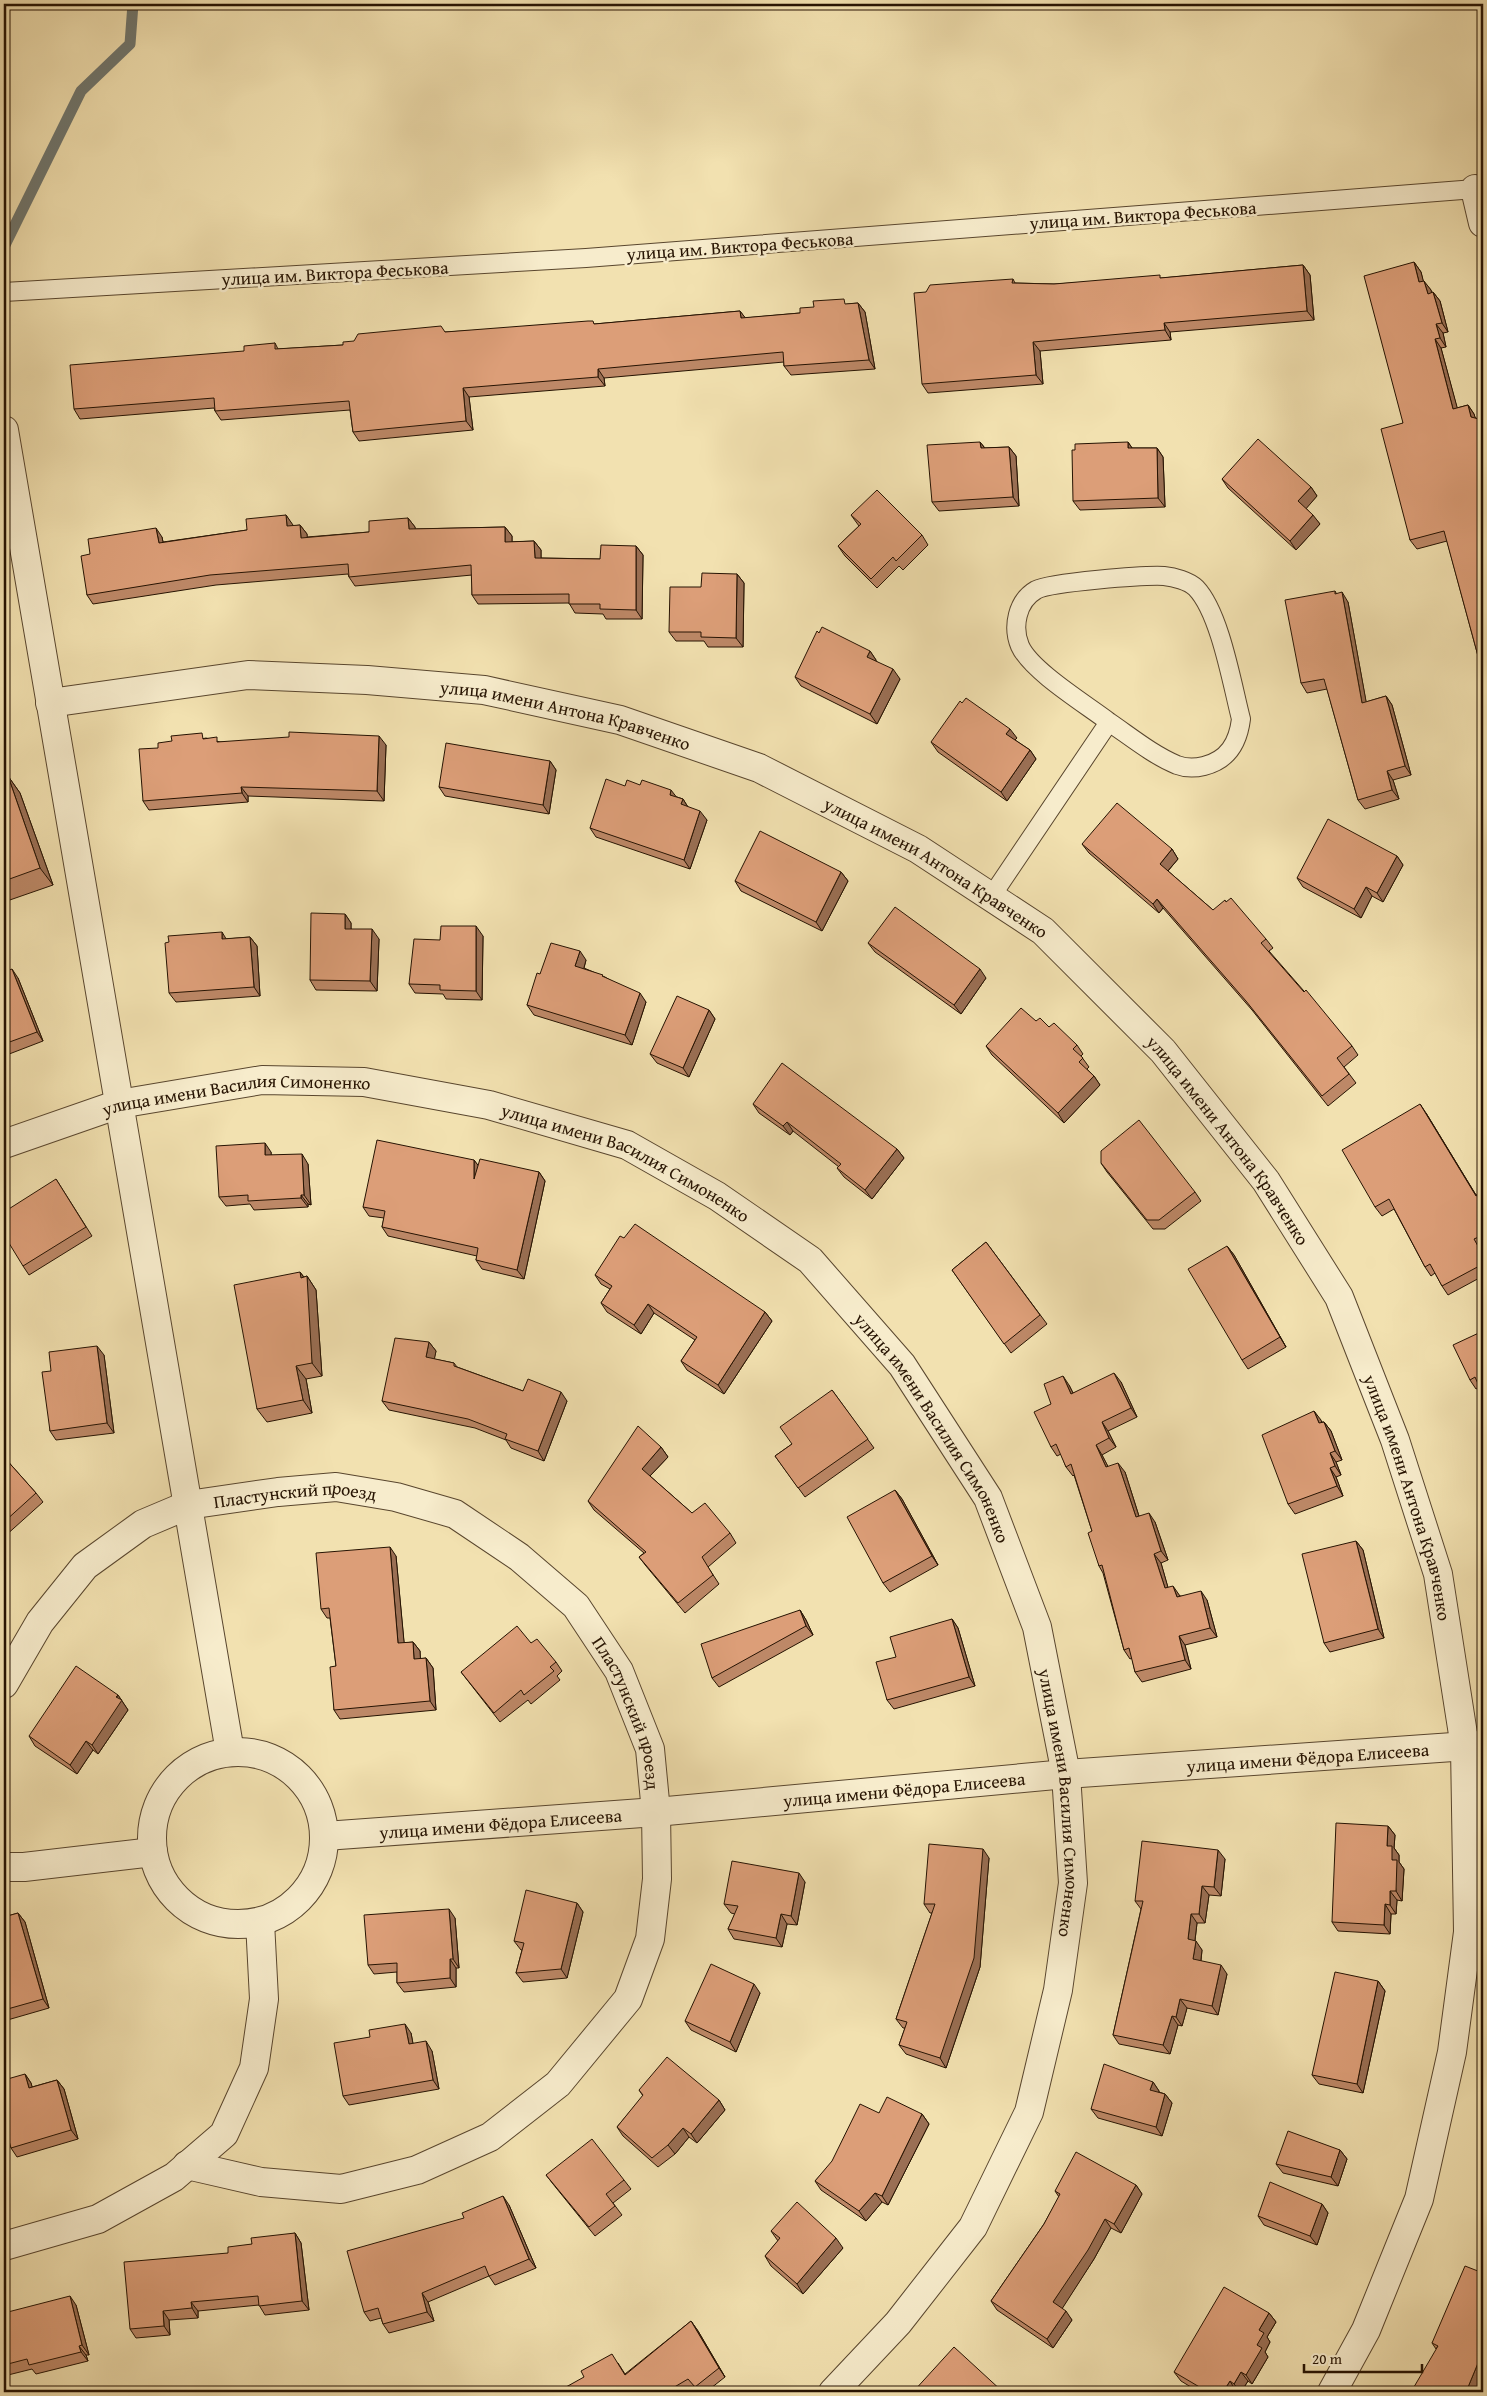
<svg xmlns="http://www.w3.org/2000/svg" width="1487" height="2396" font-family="'Gentium Book Plus',serif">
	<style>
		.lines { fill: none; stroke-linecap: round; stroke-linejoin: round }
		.stream { stroke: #70776f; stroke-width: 11 }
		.service-casing { stroke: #59462e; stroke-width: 20 }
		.minor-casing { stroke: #59462e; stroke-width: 30 }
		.service { stroke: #f7eccc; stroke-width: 18 }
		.minor { stroke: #f7eccc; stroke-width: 28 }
		.wall { fill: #bd8867; stroke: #261302 }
		.shaded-wall { fill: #9a6f54; stroke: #261302 }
		.building { fill: #dc9e78; stroke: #261302 }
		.labels { text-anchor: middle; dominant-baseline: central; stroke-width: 5; stroke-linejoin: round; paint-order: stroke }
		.street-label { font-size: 18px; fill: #261302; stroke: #f7eccc }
	</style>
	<rect width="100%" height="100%" fill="#f2e1b0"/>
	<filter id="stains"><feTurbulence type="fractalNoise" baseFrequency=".004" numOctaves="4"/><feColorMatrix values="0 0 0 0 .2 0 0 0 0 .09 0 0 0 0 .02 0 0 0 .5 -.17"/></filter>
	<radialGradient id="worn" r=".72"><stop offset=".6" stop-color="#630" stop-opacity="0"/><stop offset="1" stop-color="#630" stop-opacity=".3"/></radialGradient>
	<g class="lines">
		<polyline class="stream" points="4,247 81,91 130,44 133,4"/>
		<g class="service-casing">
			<g id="service">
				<polyline points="4,292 586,258 1475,189"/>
				<path d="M991 897 1109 722C1131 737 1153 755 1177 765 1185 768 1196 768 1204 766 1228 760 1238 743 1241 719 1232 684 1220 613 1196 588 1189 581 1174 577 1164 576 1145 575 1051 582 1036 590 1017 601 1012 627 1020 646 1031 671 1087 705 1109 722"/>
			</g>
		</g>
		<g class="minor-casing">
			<g id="minor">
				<polyline points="1475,189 1483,223"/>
				<polyline points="4,430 230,1752"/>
				<path id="s1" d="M50 703 248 675 367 680 484 690 620 720 759 768 918 849 1043 931 1163 1051 1266 1181 1339 1297 1395 1440 1438 1574 1465 1747 1468 1932 1452 2052 1419 2199 1366 2330 1332 2392"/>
				<path id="s2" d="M4 1144 119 1104 262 1080 364 1082 489 1105 627 1145 717 1196 810 1260 902 1365 988 1498 1037 1627 1066 1774 1073 1883 1058 1990 1029 2112 973 2227 898 2323 833 2392"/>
				<path id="s3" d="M4 1684 40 1622 85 1566 143 1524 188 1505 278 1492 336 1487 396 1497 455 1514 519 1557 576 1606 619 1671 650 1749 656 1812 657 1879 650 1939 628 1999 558 2084 490 2137 417 2170 341 2189 261 2182 187 2165"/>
				<circle cx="238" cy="1838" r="86"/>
				<path id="s4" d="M325 1836 656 1812 1066 1774 1482 1745"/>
				<polyline points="4,1867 24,1867 153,1852"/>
				<polyline points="4,2246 98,2219 174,2177 224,2134 254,2068 264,1999 260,1922"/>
			</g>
		</g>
		<use href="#service" class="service"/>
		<use href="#minor" class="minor"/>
	</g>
	<g class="wall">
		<polygon points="4,4 26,4 4,9"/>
		<polygon points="1414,262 1421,272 1423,281 1431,290 1431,293 1433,292 1440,301 1448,332 1443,333 1446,347 1441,348 1457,408 1468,405 1474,414 1475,418 1479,419 1483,426 1483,663 1478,656 1447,541 1417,549 1410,540 1403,423"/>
		<polygon points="1303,265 1310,275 1314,320 1170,332 1171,340 1040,351 1043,384 928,393 922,384 1013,279 1015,283 1054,284 1162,278"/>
		<polygon points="858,303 865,312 875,369 791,375 784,366 784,362 604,378 605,386 469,397 473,430 359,441 353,432 350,410 221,420 215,411 214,408 80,419 74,409 275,343 278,349 343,345 445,332 595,324 740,311 745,318 800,313 848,304"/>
		<polygon points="980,442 985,448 1009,447 1016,456 1019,506 939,511 932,502"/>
		<polygon points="1128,442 1132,448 1157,448 1163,457 1165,507 1080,510 1073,501"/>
		<polygon points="1222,479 1311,487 1317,496 1306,508 1320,524 1296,550 1228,488"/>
		<polygon points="286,515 293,526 300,525 307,534 307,537 369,532 408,518 415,527 415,529 505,527 512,536 512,542 534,541 541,550 541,558 600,559 636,546 643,555 642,619 606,619 603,614 575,613 569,603 478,604 472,595 472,575 355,586 349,577 348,574 216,585 93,604 87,595 90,554 162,537 163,542 247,530"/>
		<polygon points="851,515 922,535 928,545 903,570 899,566 877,588 845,556 838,546 859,526"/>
		<polygon points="737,574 744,583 743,647 708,647 704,641 676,641 669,632 701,587"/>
		<polygon points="1335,591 1336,593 1348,602 1366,702 1386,696 1392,705 1411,775 1393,780 1399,799 1365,809 1358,800 1327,689 1307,693 1301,683"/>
		<polygon points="870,651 876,660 876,661 900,679 877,724 801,686 795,677"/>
		<polygon points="206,738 220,742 386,745 384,801 248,796 248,802 149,810 143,801 158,748"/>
		<polygon points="1017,738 1015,740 1030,750 1036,759 1007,801 938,752 931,742"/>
		<polygon points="550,761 556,770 549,814 445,796 439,787"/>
		<polygon points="8,776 20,793 53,885 4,902 4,777"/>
		<polygon points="625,786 677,797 683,799 688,807 707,820 690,869 596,837 590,828"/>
		<polygon points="1082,844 1172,849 1178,859 1168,871 1213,910 1266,939 1273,948 1269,951 1352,1046 1358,1055 1344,1067 1356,1083 1328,1106 1252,1010 1163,908 1159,913 1089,853"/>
		<polygon points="1397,856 1403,865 1383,902 1372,896 1361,918 1303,887 1297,878"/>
		<polygon points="841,872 848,881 822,931 741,891 735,881"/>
		<polygon points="345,914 351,923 351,929 379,939 377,991 316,990 310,980"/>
		<polygon points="483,936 482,1000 446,999 443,994 415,993 409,984 440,940"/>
		<polygon points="250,937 257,946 260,996 176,1002 169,993 226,939"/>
		<polygon points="868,943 986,978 961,1014 875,952"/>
		<polygon points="586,960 584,968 605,977 646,1002 632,1045 534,1015 527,1005 540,974"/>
		<polygon points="4,972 18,978 43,1041 4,1056"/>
		<polygon points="709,1010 715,1019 689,1077 657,1063 650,1054"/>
		<polygon points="1036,1021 1049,1027 1077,1045 1083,1054 1081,1056 1089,1067 1087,1069 1094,1076 1100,1085 1064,1123 992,1055 986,1046"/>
		<polygon points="753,1104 897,1149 904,1158 872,1199 844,1177 837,1168 839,1167 793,1131 790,1135 759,1113"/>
		<polygon points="1426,1113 1476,1195 1483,1192 1483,1247 1481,1249 1483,1253 1483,1276 1448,1295 1442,1286 1435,1273 1431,1276 1425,1267 1394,1209 1382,1216 1375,1207"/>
		<polygon points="271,1152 271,1155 308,1164 311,1205 308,1204 308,1207 254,1210 250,1204 226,1206 219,1197"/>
		<polygon points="474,1160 478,1166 539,1172 545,1181 524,1279 482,1269 476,1260 477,1256 388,1236 382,1227 384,1218 369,1216 363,1207"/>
		<polygon points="1101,1163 1195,1192 1201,1201 1165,1229 1153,1229 1107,1172"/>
		<polygon points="56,1179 92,1236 29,1275 23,1266"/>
		<polygon points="986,1242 1047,1324 1011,1353 952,1270"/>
		<polygon points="1227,1246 1234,1255 1286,1347 1248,1369 1242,1360"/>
		<polygon points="300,1272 304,1277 307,1276 316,1290 322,1376 306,1379 312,1413 267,1422 257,1409"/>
		<polygon points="595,1275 765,1312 772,1321 724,1394 687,1370 681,1361 695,1340 654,1313 641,1334 607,1312 601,1303 610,1289 601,1284"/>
		<polygon points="1483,1331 1480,1387 1476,1389 1470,1380"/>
		<polygon points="429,1342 436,1351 434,1359 454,1363 457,1367 523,1391 567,1401 544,1461 511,1448 506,1440 475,1428 389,1410 382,1401"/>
		<polygon points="104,1355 114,1433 56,1440 50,1431 51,1371"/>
		<polygon points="1121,1382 1137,1417 1108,1431 1116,1447 1102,1455 1108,1467 1125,1472 1139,1516 1155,1522 1168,1560 1161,1563 1168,1588 1180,1596 1207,1600 1217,1637 1185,1645 1191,1669 1142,1682 1135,1672 1132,1658 1130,1659 1124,1650 1103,1573 1099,1566 1092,1531 1074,1475 1073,1476 1066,1467 1061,1454 1057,1456 1051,1447 1051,1404 1069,1385 1073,1393"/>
		<polygon points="832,1390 874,1448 805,1497 775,1456 792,1444"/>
		<polygon points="1314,1411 1321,1422 1324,1422 1331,1431 1342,1460 1336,1462 1341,1475 1336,1477 1343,1496 1295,1514 1288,1504"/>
		<polygon points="661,1447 668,1457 650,1476 692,1513 730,1533 736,1543 708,1567 719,1584 685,1613 646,1566 639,1557 644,1553 594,1510 588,1501"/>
		<polygon points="4,1457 36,1493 43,1502 4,1537"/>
		<polygon points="895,1490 902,1499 938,1565 890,1592 883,1583"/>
		<polygon points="1356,1541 1363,1550 1384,1638 1330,1652 1324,1643"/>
		<polygon points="396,1556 404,1643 413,1642 420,1651 420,1659 426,1658 433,1668 436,1710 340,1719 334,1710 336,1666 330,1618 327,1618 321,1609"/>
		<polygon points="800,1610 806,1620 813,1635 719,1687 712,1678"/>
		<polygon points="952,1619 958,1628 975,1686 894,1709 887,1700 896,1657"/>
		<polygon points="531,1643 556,1662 562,1671 557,1676 560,1680 531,1704 528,1700 500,1722 461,1672"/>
		<polygon points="118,1695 128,1710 98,1754 93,1750 77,1774 35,1746 29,1736"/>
		<polygon points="1388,1826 1395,1835 1394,1848 1399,1855 1399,1862 1404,1869 1402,1901 1397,1900 1396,1914 1391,1914 1390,1934 1338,1931 1332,1922"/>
		<polygon points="989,1858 980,1967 946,2068 906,2054 899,2045 905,2028 903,2028 896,2019 932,1913 930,1913 924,1904"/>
		<polygon points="1225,1859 1221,1896 1209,1895 1205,1923 1197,1923 1195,1941 1202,1950 1201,1961 1227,1974 1218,2015 1187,2008 1182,2026 1178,2025 1170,2054 1119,2044 1113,2035 1141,1909 1135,1901"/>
		<polygon points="805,1882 797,1925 787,1924 782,1947 734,1939 728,1929 735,1914 731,1913 724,1904"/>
		<polygon points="577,1903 583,1912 567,1978 523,1982 516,1973 522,1950 521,1950 514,1941"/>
		<polygon points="18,1913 25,1922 49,2008 4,2021 4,1917"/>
		<polygon points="455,1918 459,1968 456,1968 456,1987 404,1992 397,1983 397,1972 374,1974 368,1965"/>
		<polygon points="1378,1981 1385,1991 1363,2093 1319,2084 1312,2075"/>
		<polygon points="760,1993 736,2052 691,2030 685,2021"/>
		<polygon points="411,2033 413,2044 432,2051 439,2089 349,2105 343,2096"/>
		<polygon points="25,2074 31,2083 32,2087 57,2080 64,2089 78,2139 17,2157 11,2148"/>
		<polygon points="1153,2082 1159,2091 1159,2092 1165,2094 1172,2103 1162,2136 1098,2118 1091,2109"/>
		<polygon points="639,2090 719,2100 725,2110 697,2143 689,2137 675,2154 658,2167 623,2136 617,2127 643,2096"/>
		<polygon points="879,2113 922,2114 929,2124 888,2205 882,2202 866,2221 821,2190 815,2181"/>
		<polygon points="1340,2150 1347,2159 1338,2186 1283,2173 1276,2164"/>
		<polygon points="546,2175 624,2180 631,2189 613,2203 622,2215 595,2236 553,2184"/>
		<polygon points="1136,2185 1142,2194 1121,2233 1111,2228 1094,2259 1062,2308 1072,2320 1053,2348 997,2310 991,2301 1044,2224 1059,2197 1055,2191"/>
		<polygon points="1322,2204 1328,2213 1317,2245 1264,2225 1258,2216"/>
		<polygon points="509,2205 536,2268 495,2285 489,2276 428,2302 434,2321 389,2333 383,2324 381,2318 370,2321 364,2312"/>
		<polygon points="771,2231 843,2248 803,2294 771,2266 765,2256 778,2241"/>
		<polygon points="295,2233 301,2243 309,2310 265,2315 259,2305 198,2311 198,2318 169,2320 170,2335 136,2338 130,2329 228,2253 252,2244"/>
		<polygon points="1483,2273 1436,2349 1432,2343"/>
		<polygon points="76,2305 89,2355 86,2355 88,2361 36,2374 32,2369 4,2376 4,2313"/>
		<polygon points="1269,2313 1276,2322 1267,2337 1270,2342 1265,2352 1268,2357 1252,2384 1248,2381 1241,2392 1239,2392 1236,2391 1235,2392 1199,2392 1181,2381 1174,2372"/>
		<polygon points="691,2321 698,2331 725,2377 706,2392 698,2392 695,2389 688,2392 557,2392 618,2363 625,2374"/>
	</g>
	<g class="shaded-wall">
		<polygon points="1414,262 1421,272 1426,291 1419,282"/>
		<polygon points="1303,265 1310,275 1314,320 1307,311"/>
		<polygon points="1424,281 1431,290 1434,303 1428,294"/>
		<polygon points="1433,292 1440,301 1448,332 1442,323"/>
		<polygon points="858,303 865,312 875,369 869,360"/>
		<polygon points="740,311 747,320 741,318"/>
		<polygon points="1164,323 1170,332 1171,340 1165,330"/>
		<polygon points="1436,324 1443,333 1446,347 1440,338"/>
		<polygon points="1435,339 1441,348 1460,418 1453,409"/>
		<polygon points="1033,342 1040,351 1043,384 1036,375"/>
		<polygon points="598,369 604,378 605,386 598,377"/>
		<polygon points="463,388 469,397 473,430 466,421"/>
		<polygon points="1468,405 1474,414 1478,426 1471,417"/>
		<polygon points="1479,419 1483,426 1483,435"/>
		<polygon points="980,442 987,451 981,448"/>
		<polygon points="1128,442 1134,451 1128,448"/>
		<polygon points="1009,447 1016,456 1019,506 1013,497"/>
		<polygon points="1157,448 1163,457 1165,507 1158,498"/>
		<polygon points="1311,487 1317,496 1305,510 1298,501"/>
		<polygon points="286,515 293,525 293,536 287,526"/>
		<polygon points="1313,515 1320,524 1296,550 1290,541"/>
		<polygon points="408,518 415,527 416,538 409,529"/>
		<polygon points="300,525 307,534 308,547 301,538"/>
		<polygon points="505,527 512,536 512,551 505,542"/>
		<polygon points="156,528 162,537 165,552 159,543"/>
		<polygon points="534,541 541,550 541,567 535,558"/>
		<polygon points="636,546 643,555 642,619 636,610"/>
		<polygon points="737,574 744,583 743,647 736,638"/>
		<polygon points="1342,592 1348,602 1368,712 1362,703"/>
		<polygon points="870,651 876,660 874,666 867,657"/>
		<polygon points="893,669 900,679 877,724 870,714"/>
		<polygon points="1386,696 1392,705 1411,775 1405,766"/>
		<polygon points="1010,729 1017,738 1012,743 1006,734"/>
		<polygon points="379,736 386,745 384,801 377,791"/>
		<polygon points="1030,750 1036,759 1007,801 1001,792"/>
		<polygon points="550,761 556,770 549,814 543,805"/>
		<polygon points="1387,771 1393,780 1399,799 1392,790"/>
		<polygon points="8,776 20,793 53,885 40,868"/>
		<polygon points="241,787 248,796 248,802 242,793"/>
		<polygon points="671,790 678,799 670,795"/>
		<polygon points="683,799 689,809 681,804"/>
		<polygon points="700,811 707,820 690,869 684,860"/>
		<polygon points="1172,849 1178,859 1166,873 1160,864"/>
		<polygon points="1397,856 1403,865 1383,902 1377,893"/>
		<polygon points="841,872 848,881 822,931 816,922"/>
		<polygon points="1366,887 1372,896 1361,918 1354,909"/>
		<polygon points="1157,899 1163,908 1159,913 1153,904"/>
		<polygon points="345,914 351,923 351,938 345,929"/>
		<polygon points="476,926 483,936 482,1000 476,991"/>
		<polygon points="372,929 379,939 377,991 370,981"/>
		<polygon points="222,932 228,942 222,939"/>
		<polygon points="250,937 257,946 260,996 254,987"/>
		<polygon points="580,951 586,960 582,975 575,966"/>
		<polygon points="12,969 18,978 43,1041 37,1032"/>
		<polygon points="980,969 986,978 961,1014 954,1005"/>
		<polygon points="640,993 646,1002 632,1045 625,1035"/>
		<polygon points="709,1010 715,1019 689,1077 683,1068"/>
		<polygon points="1094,1076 1100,1085 1064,1123 1058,1113"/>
		<polygon points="1420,1104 1426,1113 1482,1205 1476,1196"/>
		<polygon points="787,1122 793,1131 790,1135 783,1126"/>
		<polygon points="265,1143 271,1152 272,1164 265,1155"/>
		<polygon points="897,1149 904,1158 872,1199 865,1190"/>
		<polygon points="302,1154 308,1164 311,1205 304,1195"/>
		<polygon points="474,1160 481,1169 474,1179"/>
		<polygon points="539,1172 545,1181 524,1279 517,1270"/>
		<polygon points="301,1195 308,1204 308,1207 301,1198"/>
		<polygon points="1227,1246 1234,1255 1286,1347 1280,1337"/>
		<polygon points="300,1272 307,1282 307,1276 316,1290 322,1376 312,1363"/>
		<polygon points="648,1304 654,1313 641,1334 634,1325"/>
		<polygon points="765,1312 772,1321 724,1394 718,1385"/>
		<polygon points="429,1342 436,1351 433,1366 426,1357"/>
		<polygon points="97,1346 104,1355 114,1433 107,1423"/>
		<polygon points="296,1366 306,1379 312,1413 303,1400"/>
		<polygon points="1114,1373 1121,1382 1137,1417 1131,1408"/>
		<polygon points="1063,1376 1069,1385 1078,1403 1071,1394"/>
		<polygon points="561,1392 567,1401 544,1461 538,1451"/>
		<polygon points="1314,1411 1321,1420 1325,1432 1319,1423"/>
		<polygon points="1102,1422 1108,1431 1116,1447 1109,1438"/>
		<polygon points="1324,1422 1331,1431 1342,1460 1335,1451"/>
		<polygon points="1096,1445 1102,1455 1113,1476 1106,1467"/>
		<polygon points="661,1447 668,1457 648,1478 642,1469"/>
		<polygon points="1330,1453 1336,1462 1341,1475 1335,1466"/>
		<polygon points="1118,1463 1125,1472 1142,1526 1136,1517"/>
		<polygon points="1330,1468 1336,1477 1343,1496 1337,1486"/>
		<polygon points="895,1490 902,1499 938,1565 932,1556"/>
		<polygon points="1149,1513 1155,1522 1168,1560 1161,1551"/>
		<polygon points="1356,1541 1363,1550 1384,1638 1378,1629"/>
		<polygon points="390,1547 396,1556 405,1652 398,1643"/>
		<polygon points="1154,1554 1161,1563 1171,1598 1165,1588"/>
		<polygon points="1173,1586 1180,1596 1183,1606 1177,1597"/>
		<polygon points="1201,1591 1207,1600 1217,1637 1210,1628"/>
		<polygon points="800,1610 806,1620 813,1635 806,1626"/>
		<polygon points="952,1619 958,1628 975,1686 969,1677"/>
		<polygon points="1179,1636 1185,1645 1191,1669 1185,1660"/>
		<polygon points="413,1642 420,1651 421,1669 414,1659"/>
		<polygon points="426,1658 433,1668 436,1710 430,1701"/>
		<polygon points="118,1695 128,1710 98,1754 92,1745"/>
		<polygon points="86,1741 93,1750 77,1774 70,1765"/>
		<polygon points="1388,1826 1395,1835 1394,1848 1399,1855 1399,1862 1404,1869 1402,1901 1396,1891 1392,1860 1387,1846"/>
		<polygon points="983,1849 989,1858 980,1967 946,2068 940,2058"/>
		<polygon points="1218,1850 1225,1859 1221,1896 1214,1887"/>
		<polygon points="799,1873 805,1882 797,1925 791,1916"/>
		<polygon points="1202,1886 1209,1895 1205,1923 1199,1914"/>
		<polygon points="1390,1891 1397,1900 1396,1914 1390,1905"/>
		<polygon points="577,1903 583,1912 567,1978 561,1969"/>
		<polygon points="1385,1904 1391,1914 1390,1934 1384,1925"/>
		<polygon points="449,1909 455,1918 459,1968 453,1959"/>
		<polygon points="18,1913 25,1922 49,2008 43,1999"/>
		<polygon points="781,1914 787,1924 782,1947 776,1938"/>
		<polygon points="1191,1914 1197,1923 1194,1948 1188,1939"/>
		<polygon points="1196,1941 1202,1950 1200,1968 1193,1959"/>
		<polygon points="450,1959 456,1968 456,1987 450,1978"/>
		<polygon points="1221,1965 1227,1974 1218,2015 1212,2006"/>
		<polygon points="1378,1981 1385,1991 1363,2093 1357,2084"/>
		<polygon points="754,1984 760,1993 736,2052 730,2042"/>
		<polygon points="1180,1999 1187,2008 1182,2026 1176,2017"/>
		<polygon points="1172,2016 1178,2025 1170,2054 1163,2045"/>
		<polygon points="405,2024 411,2033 415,2054 409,2044"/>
		<polygon points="426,2041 432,2051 439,2089 433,2080"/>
		<polygon points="25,2074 31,2083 35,2097 29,2088"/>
		<polygon points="57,2080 64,2089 78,2139 71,2130"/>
		<polygon points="1153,2082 1159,2091 1157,2099 1150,2090"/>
		<polygon points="1165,2094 1172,2103 1162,2136 1156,2127"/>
		<polygon points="719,2100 725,2110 697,2143 691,2134"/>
		<polygon points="922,2114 929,2124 888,2205 882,2196"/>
		<polygon points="683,2128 689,2137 675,2154 668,2145"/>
		<polygon points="1340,2150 1347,2159 1338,2186 1331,2177"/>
		<polygon points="1136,2185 1142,2194 1121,2233 1114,2224"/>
		<polygon points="875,2193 882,2202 866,2221 859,2211"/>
		<polygon points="503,2196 509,2205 536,2268 529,2259"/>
		<polygon points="1322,2204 1328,2213 1317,2245 1310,2236"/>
		<polygon points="1105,2219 1111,2228 1094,2259 1060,2312 1053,2302"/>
		<polygon points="295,2233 301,2243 309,2310 302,2301"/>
		<polygon points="836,2238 843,2248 803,2294 797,2284"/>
		<polygon points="422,2293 428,2302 434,2321 427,2312"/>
		<polygon points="70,2296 76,2305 89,2355 82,2345"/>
		<polygon points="191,2302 198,2311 198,2318 192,2308"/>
		<polygon points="163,2311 169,2320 170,2335 164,2326"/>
		<polygon points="1066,2311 1072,2320 1053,2348 1047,2339"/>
		<polygon points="1269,2313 1276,2322 1267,2337 1270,2342 1265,2352 1268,2357 1252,2384 1246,2375 1257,2345 1259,2330"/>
		<polygon points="691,2321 698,2331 725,2377 719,2368"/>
		<polygon points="79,2346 86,2355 88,2361 81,2352"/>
		<polygon points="1483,2351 1483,2375 1476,2392 1466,2392"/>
		<polygon points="1241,2372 1248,2381 1241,2392 1240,2392 1234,2384"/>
		<polygon points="1230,2381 1236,2391 1235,2392 1223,2392"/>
	</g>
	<g class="building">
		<polygon points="1414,262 1419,282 1424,281 1428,294 1433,292 1442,323 1436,324 1440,338 1435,339 1453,409 1468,405 1471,417 1479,419 1483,435 1483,654 1478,656 1444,531 1410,540 1381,429 1403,423 1364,276"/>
		<polygon points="1303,265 1307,311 1164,323 1165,330 1033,342 1036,375 922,384 914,293 926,292 930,285 970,282 1013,279 1012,283 1054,284 1160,275 1160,278"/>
		<polygon points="844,299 845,304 858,303 869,360 784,366 783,352 598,369 598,377 463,388 466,421 353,432 349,401 215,411 214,398 74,409 70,365 244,351 244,346 275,343 275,349 343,345 343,342 354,341 358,334 441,326 445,332 588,321 593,321 594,324 740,311 741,318 800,313 800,308 814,307 813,301"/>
		<polygon points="1258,439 1311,487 1298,501 1313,515 1290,541 1222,479"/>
		<polygon points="980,442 981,448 1009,447 1013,497 932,502 927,445"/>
		<polygon points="1128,442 1128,448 1157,448 1158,498 1073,501 1072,450 1075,450 1075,444"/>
		<polygon points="877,490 922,535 896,561 893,557 871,579 838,546 861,524 851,515"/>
		<polygon points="286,515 287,526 300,525 301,538 369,532 369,521 408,518 409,529 505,527 505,542 534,541 535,558 600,559 601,545 636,546 636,610 600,609 600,604 569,604 569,594 472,595 471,565 349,577 348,564 210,575 87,595 81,556 90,554 88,539 156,528 159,543 247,530 246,519"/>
		<polygon points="702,573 737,574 736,638 701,637 701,632 669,632 670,587 701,587"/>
		<polygon points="1335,591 1335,594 1342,592 1362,703 1386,696 1405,766 1387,771 1392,790 1358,800 1324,679 1301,683 1285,600"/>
		<polygon points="822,627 870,651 867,657 893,669 870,714 795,677 817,631 819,633"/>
		<polygon points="966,698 1010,729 1006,734 1030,750 1001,792 931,742 960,701 962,703"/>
		<polygon points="289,732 379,736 377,791 241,787 242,793 143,801 139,749 158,748 158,743 172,741 171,736 202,733 203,739 217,737 217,742 289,737"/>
		<polygon points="446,743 550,761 543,805 439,787"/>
		<polygon points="8,776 40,868 4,881 4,777"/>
		<polygon points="606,779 625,786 627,780 640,785 642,780 671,790 670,795 683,799 681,804 700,811 684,860 590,828"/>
		<polygon points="1117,803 1172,849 1160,864 1213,910 1225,900 1226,902 1231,898 1266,939 1261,943 1304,992 1306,990 1352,1046 1337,1058 1349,1074 1322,1096 1246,1001 1157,899 1153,904 1082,844"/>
		<polygon points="1328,819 1397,856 1377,893 1366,887 1354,909 1297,878"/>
		<polygon points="760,831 841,872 816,922 735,881"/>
		<polygon points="895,907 980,969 954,1005 868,943"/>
		<polygon points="311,913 345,914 345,929 372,929 370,981 310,980"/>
		<polygon points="441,926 476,926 476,991 440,990 440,985 409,984 414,939 440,940"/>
		<polygon points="222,932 222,939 250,937 254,987 169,993 165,943 169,942 168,936"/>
		<polygon points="551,943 580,951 575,966 603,975 602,976 640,993 625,1035 527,1005 537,973 540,974"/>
		<polygon points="12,969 37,1032 4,1044 4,972"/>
		<polygon points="677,996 709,1010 683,1068 650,1054"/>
		<polygon points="1021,1008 1036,1021 1040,1018 1049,1027 1054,1023 1077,1045 1073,1049 1083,1058 1079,1062 1094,1076 1058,1113 986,1046"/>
		<polygon points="782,1063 897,1149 865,1190 837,1168 841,1164 787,1122 783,1126 753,1104"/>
		<polygon points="1420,1104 1476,1196 1483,1192 1483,1235 1474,1239 1483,1255 1483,1264 1442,1286 1430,1264 1425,1267 1389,1199 1375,1207 1342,1150"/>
		<polygon points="1139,1120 1195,1192 1159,1220 1147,1220 1101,1163 1101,1151"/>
		<polygon points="377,1140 474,1160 474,1179 480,1159 539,1172 517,1270 476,1260 478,1248 382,1227 385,1211 363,1207"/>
		<polygon points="265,1143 265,1155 302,1154 304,1195 301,1195 301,1198 248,1201 248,1195 219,1197 216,1146"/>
		<polygon points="56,1179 86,1227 23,1266 4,1235 4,1212"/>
		<polygon points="635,1224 765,1312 718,1385 681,1361 697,1337 648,1304 634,1325 601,1303 612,1286 595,1275 620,1236 624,1238"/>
		<polygon points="986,1242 1040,1315 1004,1344 952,1270"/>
		<polygon points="1227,1246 1280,1337 1242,1360 1188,1269"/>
		<polygon points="300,1272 301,1278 307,1276 312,1363 296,1366 303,1400 257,1409 234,1285"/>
		<polygon points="1483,1331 1483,1395 1475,1377 1470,1380 1453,1345"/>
		<polygon points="395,1338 429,1342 426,1357 454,1363 454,1366 523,1391 528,1379 561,1392 538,1451 505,1439 507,1434 468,1419 382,1401"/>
		<polygon points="97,1346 107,1423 50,1431 42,1372 51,1371 49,1352"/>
		<polygon points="1114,1373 1131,1408 1102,1422 1109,1438 1096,1445 1106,1467 1118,1463 1136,1517 1149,1513 1161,1551 1154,1554 1165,1588 1173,1586 1177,1597 1201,1591 1210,1628 1179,1636 1185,1660 1135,1672 1129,1648 1124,1650 1102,1565 1099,1566 1088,1533 1092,1531 1071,1464 1066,1467 1056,1444 1051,1447 1034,1412 1051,1404 1044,1384 1063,1376 1071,1394"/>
		<polygon points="832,1390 868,1439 798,1488 775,1456 792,1444 780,1427"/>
		<polygon points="1314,1411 1319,1423 1324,1422 1335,1451 1330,1453 1335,1466 1330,1468 1337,1486 1288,1504 1262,1435"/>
		<polygon points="638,1426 661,1447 642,1469 692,1513 705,1503 730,1533 702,1557 713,1575 678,1603 639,1557 646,1552 588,1501"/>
		<polygon points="4,1457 36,1493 4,1522"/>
		<polygon points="895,1490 932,1556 883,1583 847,1517"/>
		<polygon points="1356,1541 1378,1629 1324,1643 1302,1554"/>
		<polygon points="390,1547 398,1643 413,1642 414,1659 426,1658 430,1701 334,1710 330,1667 336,1666 329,1608 321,1609 316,1553"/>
		<polygon points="800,1610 806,1626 712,1678 701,1644"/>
		<polygon points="952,1619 969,1677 887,1700 876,1662 896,1657 890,1637"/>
		<polygon points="517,1626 531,1643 537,1639 556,1662 550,1667 554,1671 524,1695 521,1690 494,1713 461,1672"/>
		<polygon points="76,1666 118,1695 116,1697 122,1700 92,1745 86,1741 70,1765 29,1736"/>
		<polygon points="1336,1823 1388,1826 1387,1846 1392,1846 1392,1860 1397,1860 1396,1891 1390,1891 1390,1905 1385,1904 1384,1925 1332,1922"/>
		<polygon points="1142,1841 1218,1850 1214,1887 1202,1886 1199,1914 1191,1914 1188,1939 1196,1941 1193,1959 1221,1965 1212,2006 1180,1999 1176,2017 1172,2016 1163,2045 1113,2035 1143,1901 1135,1901"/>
		<polygon points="929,1844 983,1849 974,1958 940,2058 899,2045 907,2022 896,2019 935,1904 924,1904"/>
		<polygon points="732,1861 799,1873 791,1916 781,1914 776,1938 728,1929 738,1906 724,1904"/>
		<polygon points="526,1890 577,1903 561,1969 516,1973 524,1943 514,1941"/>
		<polygon points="449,1909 453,1959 450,1959 450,1978 397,1983 397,1963 368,1965 364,1915"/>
		<polygon points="18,1913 43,1999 4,2010 4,1917"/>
		<polygon points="711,1964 754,1984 730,2042 685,2021"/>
		<polygon points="1335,1972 1378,1981 1357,2084 1312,2075"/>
		<polygon points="405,2024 409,2044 426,2041 433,2080 343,2096 334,2043 370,2037 369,2030"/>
		<polygon points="667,2057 719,2100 691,2134 683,2128 668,2145 652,2158 617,2127 643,2095 639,2090"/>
		<polygon points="1104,2064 1153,2082 1150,2090 1165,2094 1156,2127 1091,2109"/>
		<polygon points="25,2074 29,2088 57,2080 71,2130 11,2148 4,2123 4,2080"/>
		<polygon points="887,2097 922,2114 882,2196 875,2193 859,2211 815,2181 832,2161 860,2104 879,2113"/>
		<polygon points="1288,2131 1340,2150 1331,2177 1276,2164"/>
		<polygon points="592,2139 624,2180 606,2194 615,2206 589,2227 546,2175"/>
		<polygon points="1076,2152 1136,2185 1114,2224 1105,2219 1088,2250 1053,2302 1066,2311 1047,2339 991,2301 1044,2224 1060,2194 1055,2191"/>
		<polygon points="1270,2182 1322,2204 1310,2236 1258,2216"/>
		<polygon points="503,2196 529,2259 489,2276 485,2266 422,2293 427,2312 383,2324 378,2308 364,2312 347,2251 464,2218 462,2213"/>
		<polygon points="797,2202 836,2238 797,2284 765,2256 780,2238 771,2231"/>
		<polygon points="295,2233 302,2301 259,2306 258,2296 191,2302 192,2308 163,2311 164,2326 130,2329 124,2262 228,2253 228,2247 252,2244 251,2238"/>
		<polygon points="1465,2266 1483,2273 1483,2351 1466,2392 1411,2392 1438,2346 1432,2343"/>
		<polygon points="1224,2287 1269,2313 1259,2330 1264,2333 1257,2345 1262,2348 1246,2375 1241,2372 1234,2384 1230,2381 1223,2392 1208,2392 1174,2372"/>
		<polygon points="70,2296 82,2345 79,2346 81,2352 29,2365 27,2359 4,2365 4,2313"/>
		<polygon points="691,2321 719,2368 695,2387 688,2379 666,2392 557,2392 584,2377 581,2371 612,2354 625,2375"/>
		<polygon points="954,2347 1003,2392 913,2392"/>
	</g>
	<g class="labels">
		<g class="street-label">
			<text transform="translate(1143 215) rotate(-4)">улица им. Виктора Феськова</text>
			<text transform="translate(740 246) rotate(-4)">улица им. Виктора Феськова</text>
			<text transform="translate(335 273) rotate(-3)">улица им. Виктора Феськова</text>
			<text stroke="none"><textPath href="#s1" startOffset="521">улица имени Антона Кравченко</textPath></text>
			<text stroke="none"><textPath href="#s1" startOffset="926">улица имени Антона Кравченко</textPath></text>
			<text stroke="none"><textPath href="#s2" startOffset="240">улица имени Василия Симоненко</textPath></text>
			<text stroke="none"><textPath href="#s1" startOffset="1331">улица имени Антона Кравченко</textPath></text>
			<text stroke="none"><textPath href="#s2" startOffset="645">улица имени Василия Симоненко</textPath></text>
			<text stroke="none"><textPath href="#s2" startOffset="1065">улица имени Василия Симоненко</textPath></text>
			<text stroke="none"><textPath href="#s1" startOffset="1736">улица имени Антона Кравченко</textPath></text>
			<text stroke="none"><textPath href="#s3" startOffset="372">Пластунский проезд</textPath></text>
			<text stroke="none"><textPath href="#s3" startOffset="808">Пластунский проезд</textPath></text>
			<text stroke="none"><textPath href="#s4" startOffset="986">улица имени Фёдора Елисеева</textPath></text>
			<text stroke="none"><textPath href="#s4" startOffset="581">улица имени Фёдора Елисеева</textPath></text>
			<text stroke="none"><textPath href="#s2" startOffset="1470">улица имени Василия Симоненко</textPath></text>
			<text stroke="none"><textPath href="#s4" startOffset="176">улица имени Фёдора Елисеева</textPath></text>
		</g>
	</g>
	<rect width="1487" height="2396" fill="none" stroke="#f2e1b0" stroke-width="20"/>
	<rect x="5" y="5" width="1477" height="2386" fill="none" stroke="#261302" stroke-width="2.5"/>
	<rect x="10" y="10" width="1467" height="2376" fill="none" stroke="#261302"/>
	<path d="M1304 2364v8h118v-8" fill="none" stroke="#261302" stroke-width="2.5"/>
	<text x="1312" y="2364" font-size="15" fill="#261302" stroke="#f7eccc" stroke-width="4" paint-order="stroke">20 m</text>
	<rect width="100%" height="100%" filter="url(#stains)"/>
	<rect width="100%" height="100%" fill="url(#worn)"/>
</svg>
